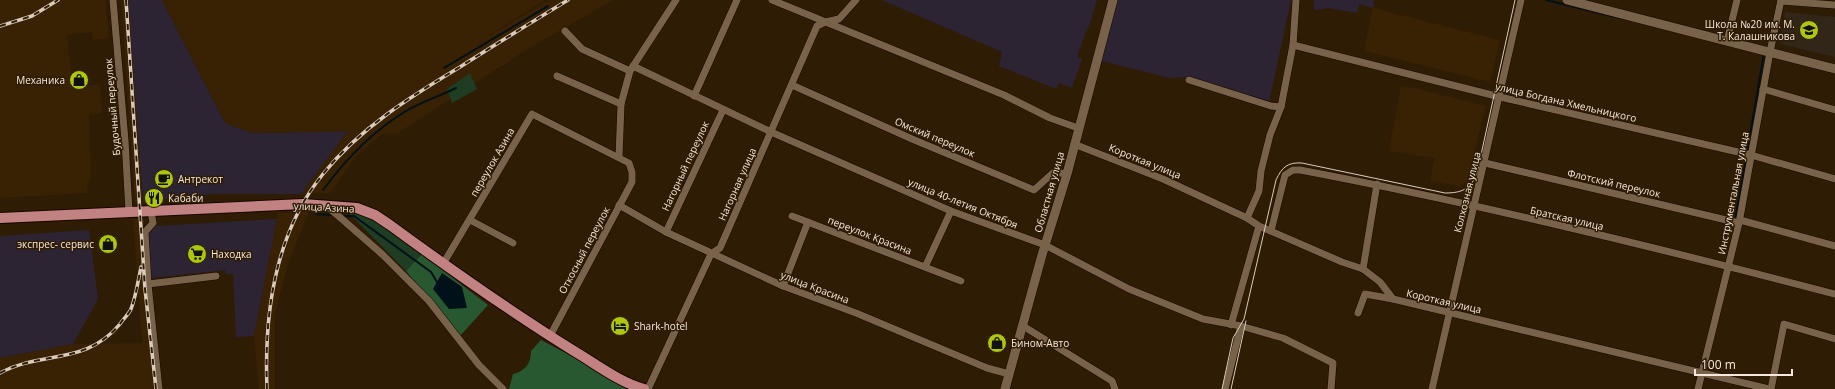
<svg xmlns="http://www.w3.org/2000/svg" width="1835" height="389" font-family="'Open Sans',sans-serif">
	<style>
		.commercial { fill: #2d2433 }
		.built { fill: #392103 }
		.education { fill: #312617 }
		.green { fill: #1e3d22 }
		.forest { fill: #285830 }
		.water { fill: #001119 }
		.lines { fill: none; stroke-linecap: round; stroke-linejoin: round }
		.stream { stroke: #001119; stroke-width: 2 }
		.street-casing { stroke: #170600; stroke-width: 8 }
		.secondary-casing { stroke: #170600; stroke-width: 10 }
		.primary-casing { stroke: #170600; stroke-width: 12 }
		.street { stroke: #79624a; stroke-width: 7 }
		.secondary { stroke: #79624a; stroke-width: 9 }
		.primary { stroke: #c28281; stroke-width: 10 }
		.tram { stroke: #dacbbd; stroke-width: 1 }
		.rail-casing { stroke: #dacbbd; stroke-width: 3.5 }
		.rail { stroke: #2f1c05; stroke-width: 2; stroke-dasharray: 6; stroke-linecap: butt }
		.labels { text-anchor: middle; dominant-baseline: central; stroke-width: 3; stroke-linejoin: round; paint-order: stroke }
		.poi-label { font-size: 10px; fill: #f6e8db; stroke: #2f1c05; text-anchor: start }
		.street-label { font-size: 10px; fill: #f6e8db; stroke: #2f1c05 }
	</style>
	<rect width="100%" height="100%" fill="#2f1c05"/>
	<g class="commercial">
		<polygon points="128,0 162,0 222,117 227,124 250,132 261,133 348,131 301,194 212,194 143,202"/>
		<polygon points="882,0 1097,0 1090,24 1085,34 1077,57 1082,59 1072,88 1059,83 1056,89 999,66 1002,52"/>
		<polygon points="1118,0 1291,0 1269,103 1193,77 1169,78 1102,61"/>
		<polygon points="1314,0 1374,0 1373,8 1359,4 1357,13 1328,8 1314,10"/>
		<polygon points="277,219 254,336 236,337 233,274 225,274 225,270 151,278 148,234 156,226"/>
		<polygon points="89,230 98,299 73,344 0,358 0,236"/>
	</g>
	<g class="built">
		<polygon points="0,0 105,0 109,38 93,40 92,32 67,35 72,83 76,87 100,84 102,113 89,115 91,178 87,186 88,193 0,198"/>
		<polygon points="121,0 128,0 129,9 143,202 135,202"/>
		<polygon points="162,0 545,0 475,44 549,0 613,0 526,50 398,133 382,134 356,157 330,193 301,194 348,131 261,133 250,132 227,124 222,117"/>
		<polygon points="1373,8 1500,40 1490,82 1364,51"/>
		<polygon points="1401,85 1486,106 1467,181 1460,186 1430,181 1435,158 1389,151"/>
		<polygon points="309,211 287,267 275,315 275,389 259,389 254,336 277,219 279,213"/>
		<polygon points="133,219 143,219 147,287 158,389 0,389 0,358 73,344 142,343"/>
	</g>
	<polygon class="education" points="1785,12 1835,17 1835,57 1780,44"/>
	<g class="green">
		<polygon points="470,73 477,89 452,103 447,89"/>
		<path d="M347 211C377 215 399 236 422 254L406 271Z"/>
	</g>
	<g class="forest">
		<polygon points="422,254 488,305 460,336 406,271"/>
		<path d="M541 340 635 389H509L513 374C525 371 531 364 531 351Z"/>
	</g>
	<polygon class="water" points="442,273 462,287 467,308 449,309 433,289"/>
	<g class="lines">
		<g class="stream">
			<polyline points="1546,0 1620,18"/>
			<polyline points="444,68 548,6"/>
			<polyline points="1747,152 1764,54"/>
			<path d="M323 190C345 160 373 131 406 111 421 102 440 96 456 88"/>
			<polyline points="316,214 330,215"/>
			<polyline points="345,216 354,216 431,272 437,282"/>
			<polyline points="1735,220 1746,160"/>
		</g>
		<g class="street-casing">
			<g id="street">
				<polyline points="113,0 125,140 129,212"/>
				<polyline points="772,0 1004,95 1050,118 1078,128"/>
				<polyline points="1781,1 1835,5"/>
				<polyline points="565,31 582,49 630,71"/>
				<polyline points="1727,41 1737,0"/>
				<polyline points="1293,45 1500,97 1751,155 1835,179"/>
				<polyline points="633,66 771,132 951,211 1045,245 1129,289 1203,319 1241,326 1283,338 1333,363 1331,389"/>
				<polyline points="557,76 621,104"/>
				<polyline points="1189,80 1271,106 1281,107"/>
				<polyline points="792,85 912,139 1034,190 1054,172 1067,174"/>
				<polyline points="1763,89 1835,110"/>
				<polyline points="694,96 737,0"/>
				<polyline points="1074,144 1163,179 1247,218 1259,226 1342,262 1363,269 1380,282 1393,299 1769,389"/>
				<polyline points="619,157 621,104 630,71 676,0"/>
				<polyline points="1485,163 1739,223"/>
				<polyline points="619,205 666,232 783,286 856,313 987,368 1009,374"/>
				<polyline points="327,206 383,255 429,301 479,365 503,389"/>
				<polyline points="151,211 153,223 145,232 148,284 159,389"/>
				<polyline points="792,216 961,281"/>
				<polyline points="1247,218 1259,191 1261,171 1270,135 1281,107 1293,45 1296,0"/>
				<polyline points="470,220 513,243"/>
				<polyline points="1740,220 1835,246"/>
				<path d="M1271 231 1285 175 1293 170H1300C1480 204 1658 248 1835 294"/>
				<polyline points="666,232 723,110"/>
				<polyline points="443,264 532,114 629,163 632,172 632,182 550,336"/>
				<polyline points="925,267 951,211"/>
				<polyline points="1363,269 1377,184"/>
				<polyline points="148,284 216,276"/>
				<polyline points="783,286 808,222"/>
				<polyline points="1358,313 1365,294 1393,299"/>
				<polyline points="1231,325 1259,226"/>
				<polyline points="1023,326 1112,381 1115,389"/>
				<polyline points="648,389 711,254 720,248 817,26 825,22 839,19 856,0"/>
				<polyline points="1225,389 1241,326"/>
				<polyline points="1432,389 1521,0"/>
				<polyline points="1698,389 1739,223 1770,52 1781,0"/>
				<polyline points="1771,389 1784,324 1835,339"/>
			</g>
		</g>
		<g class="secondary-casing">
			<g id="secondary">
				<polyline points="1567,0 1835,69"/>
				<polyline points="1005,389 1042,255 1067,174 1113,0"/>
			</g>
		</g>
		<g class="primary-casing">
			<path id="primary" d="M0 218 303 204 357 208 375 215 390 225C450 269 511 312 574 351 596 364 619 382 644 389"/>
		</g>
		<use href="#street" class="street"/>
		<use href="#secondary" class="secondary"/>
		<use href="#primary" class="primary"/>
		<g class="tram">
			<path d="M1222 389 1233 338 1244 319 1276 180C1282 167 1288 162 1302 163L1445 193C1462 193 1471 189 1477 173L1515 0"/>
			<polyline points="1231,389 1246,321"/>
		</g>
		<g class="rail-casing">
			<g id="rail">
				<polyline points="126,0 145,289 156,389"/>
				<polyline points="0,26 32,16 58,0"/>
				<path d="M0 373C43 350 85 366 120 324 123 319 129 314 131 309 136 296 138 281 141 267"/>
				<path d="M267 389C264 315 274 234 323 174 360 128 410 97 460 67 496 44 532 22 568 0"/>
			</g>
		</g>
		<use href="#rail" class="rail"/>
	</g>
	<defs>
		<g id="school-disc" transform="scale(1)"><circle r="9.5" fill="#adc60e" stroke="#2f1c05"/><path d="M0-5L7-2L0 1L-7-2ZM-4 1L0 2.5L4 1V4Q0 6-4 4Z" fill="#111"/></g>
		<g id="shop-disc" transform="scale(1)"><circle r="9.5" fill="#adc60e" stroke="#2f1c05"/><path d="M-5-2.5h2.3a2.7 3.5 0 0 1 5.4 0H5L5.5 6h-11ZM-1.5-2.5h3a1.5 2.3 0 0 0-3 0Z" fill="#111"/></g>
		<g id="cafe-disc" transform="scale(1)"><circle r="9.5" fill="#adc60e" stroke="#2f1c05"/><path d="M-5.5-4.5H6V0H3Q3 3.5 0 3.5H-2.5Q-5.5 3.5-5.5 0ZM3-3.2v2h1.7v-2ZM-6 4.5H4V6H-6Z" fill="#111"/></g>
		<g id="restaurant-disc" transform="scale(1)"><circle r="9.5" fill="#adc60e" stroke="#2f1c05"/><path d="M-5-6h1v4h1v-4h1v4h1v-4h1v5L-1.5 .5V6h-2V.5L-5-1ZM5-6V6H3V1.5H1.5Q1.5-4 5-6Z" fill="#111"/></g>
		<g id="supermarket-disc" transform="scale(1)"><circle r="9.5" fill="#adc60e" stroke="#2f1c05"/><path d="M-6-5.5h2.5l.6 2H6L4.5 2H-2.5L-4.4-4H-6ZM-1.5 3.2a1.3 1.3 0 1 0 .1 0ZM3 3.2a1.3 1.3 0 1 0 .1 0Z" fill="#111"/></g>
		<g id="hotel-disc" transform="scale(1)"><circle r="9.5" fill="#adc60e" stroke="#2f1c05"/><path d="M-6-4.5h1.5V1H6V5H4.5V3h-9V5H-6ZM-4 0a1.8 1.8 0 1 1 3.6 0ZM.5 0V-2.5h3Q6-2.5 6 0Z" fill="#111"/></g>
	</defs>
	<g fill-rule="evenodd">
		<use href="#school-disc" x="1809" y="30"/>
		<use href="#shop-disc" x="79" y="80"/>
		<use href="#cafe-disc" x="164" y="179"/>
		<use href="#restaurant-disc" x="154" y="198"/>
		<use href="#shop-disc" x="108" y="244"/>
		<use href="#supermarket-disc" x="197" y="254"/>
		<use href="#hotel-disc" x="620" y="326"/>
		<use href="#shop-disc" x="997" y="343"/>
	</g>
	<g class="labels">
		<g class="poi-label">
			<text x="1795" y="24" text-anchor="end">Школа №20 им. М.<tspan x="1795" dy="12">Т. Калашникова</tspan></text>
			<text x="65" y="80" text-anchor="end">Механика</text>
			<text x="178" y="179">Антрекот</text>
			<text x="168" y="198">Кабаби</text>
			<text x="94" y="244" text-anchor="end">экспрес- сервис</text>
			<text x="211" y="254">Находка</text>
			<text x="634" y="326">Shark-hotel</text>
			<text x="1011" y="343">Бином-Авто</text>
		</g>
		<g class="street-label">
			<text transform="translate(1566 102) rotate(13)">улица Богдана Хмельницкого</text>
			<text transform="translate(112 107) rotate(-95)">Будочный переулок</text>
			<text transform="translate(935 137) rotate(23)">Омский переулок</text>
			<text transform="translate(1145 161) rotate(22)">Короткая улица</text>
			<text transform="translate(492 162) rotate(-60)">переулок Азина</text>
			<text transform="translate(685 166) rotate(-65)">Нагорный переулок</text>
			<text transform="translate(1614 183) rotate(13)">Флотский переулок</text>
			<text transform="translate(737 184) rotate(-66)">Нагорная улица</text>
			<text transform="translate(1049 192) rotate(-74)">Областная улица</text>
			<text transform="translate(1467 192) rotate(-76)">Колхозная улица</text>
			<text transform="translate(1733 193) rotate(-79)">Инструментальная улица</text>
			<text transform="translate(963 203) rotate(22)">улица 40-летия Октября</text>
			<text transform="translate(324 207) rotate(3)">улица Азина</text>
			<text transform="translate(1567 218) rotate(13)">Братская улица</text>
			<text transform="translate(870 235) rotate(21)">переулок Красина</text>
			<text transform="translate(584 250) rotate(-62)">Откосный переулок</text>
			<text transform="translate(815 287) rotate(21)">улица Красина</text>
			<text transform="translate(1444 301) rotate(13)">Короткая улица</text>
		</g>
	</g>
	<path d="M1695 369v6h97v-6" fill="none" stroke="#f6e8db" stroke-width="2"/>
	<text x="1701" y="369" font-size="12" fill="#f6e8db" stroke="#2f1c05" stroke-width="3" paint-order="stroke">100 m</text>
</svg>
